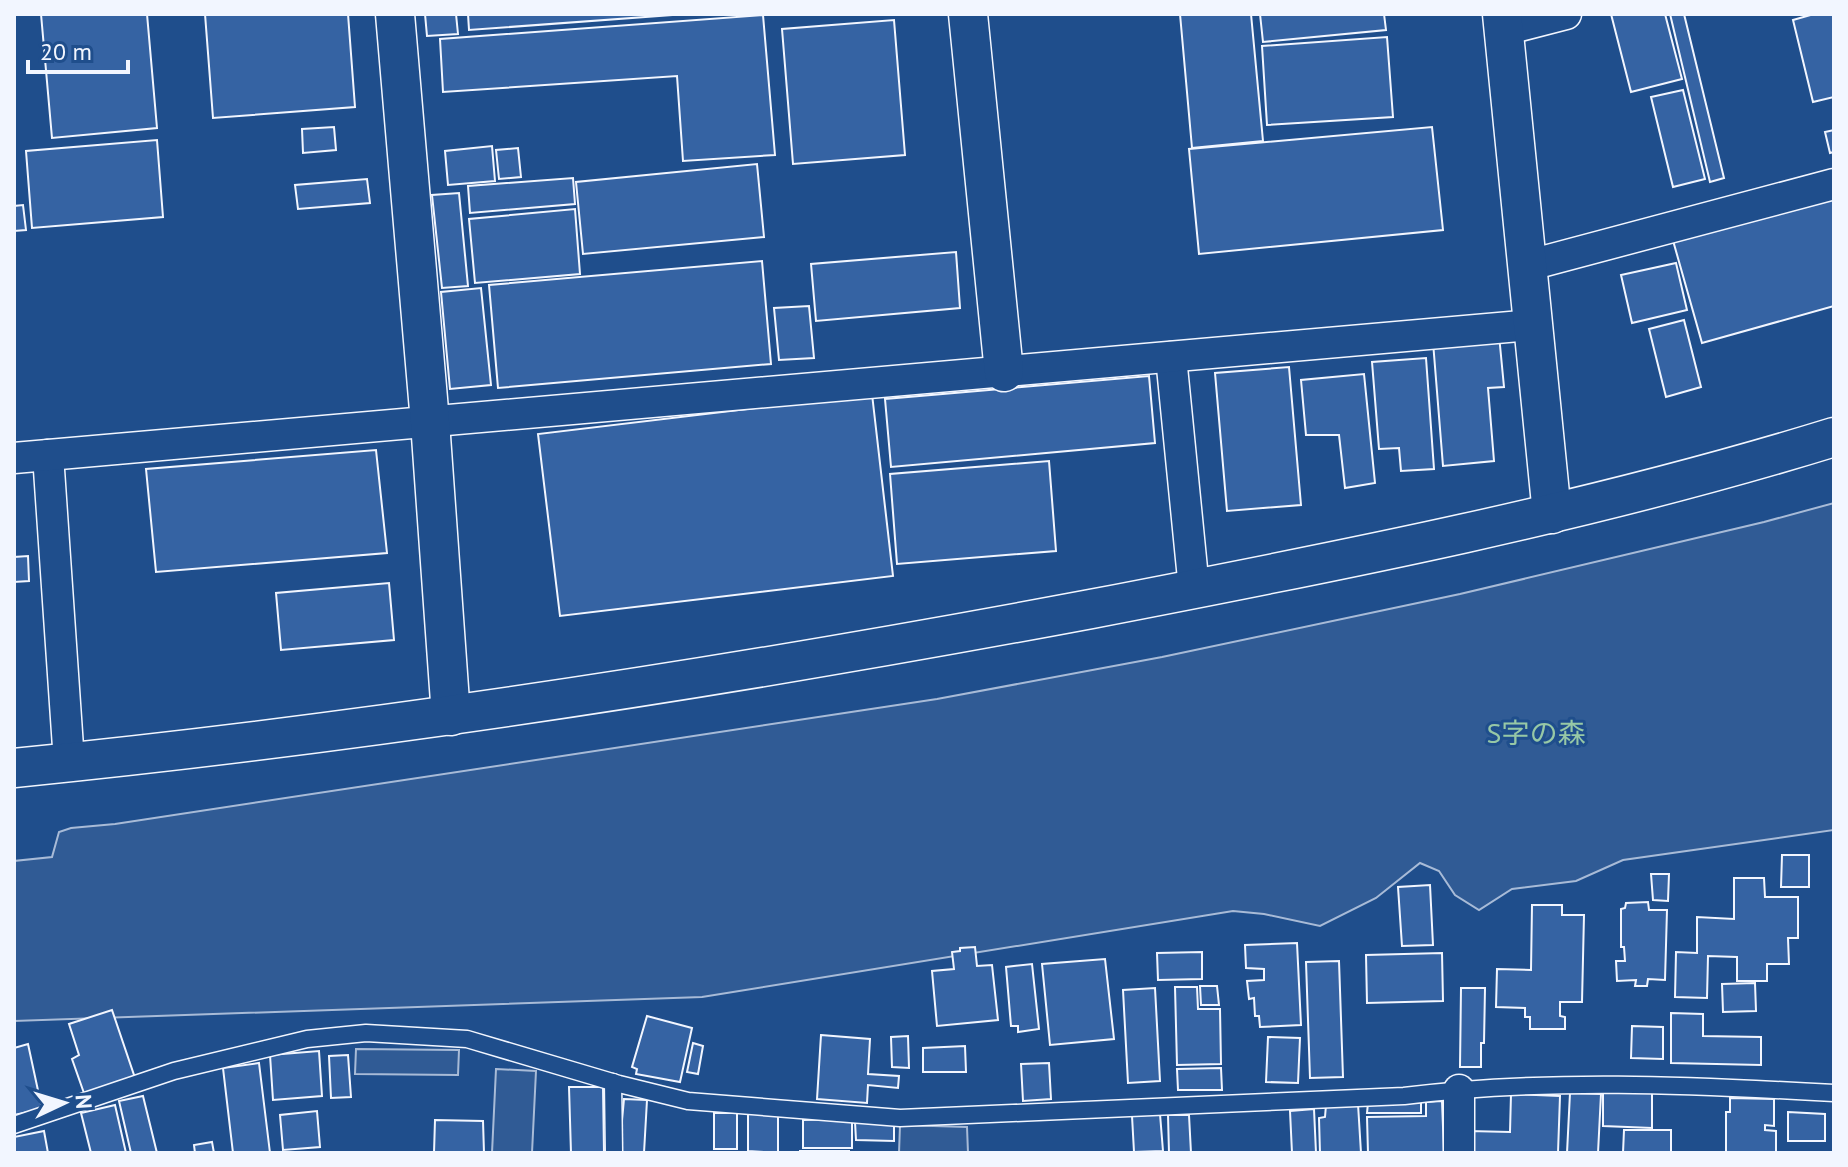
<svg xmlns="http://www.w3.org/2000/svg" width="1848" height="1167" font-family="'PT Sans','Noto Sans JP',sans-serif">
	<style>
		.built { fill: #305b95; stroke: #a8bbd7; stroke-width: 2 }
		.building { fill: #3563a3; stroke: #f2f6ff; stroke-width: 2 }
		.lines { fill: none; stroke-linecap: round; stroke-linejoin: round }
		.service-casing { stroke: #f2f6ff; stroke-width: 19 }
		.minor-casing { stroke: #f2f6ff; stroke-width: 33 }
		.tertiary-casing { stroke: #f2f6ff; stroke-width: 41 }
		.service { stroke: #1f4e8c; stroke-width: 16 }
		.minor { stroke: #1f4e8c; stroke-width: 30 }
		.tertiary { stroke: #1f4e8c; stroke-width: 38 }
		.labels { text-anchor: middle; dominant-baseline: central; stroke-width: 6; stroke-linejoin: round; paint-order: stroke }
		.park-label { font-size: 28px; fill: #97c8a6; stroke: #1f4e8c }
	</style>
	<rect width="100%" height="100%" fill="#1f4e8c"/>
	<g class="built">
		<polygon points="1834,503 1834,830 1623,860 1576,881 1512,889 1479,910 1455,895 1439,871 1420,863 1376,898 1320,926 1264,914 1233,911 702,997 14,1021 14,861 52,857 59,832 71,828 115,824 937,699 1162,657 1460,594 1764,522"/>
		<polygon points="356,1049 459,1050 458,1075 355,1074"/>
		<polygon points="496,1069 536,1071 532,1153 492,1153"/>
		<polygon points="900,1125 967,1127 968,1153 865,1153 899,1153"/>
	</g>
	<g class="building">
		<polygon points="41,14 147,14 157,128 52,138"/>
		<polygon points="205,14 348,14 355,107 213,118"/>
		<polygon points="425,14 456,14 458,34 427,36"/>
		<polygon points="468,14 686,14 469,30"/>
		<polygon points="1180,14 1251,14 1263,141 1192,148"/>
		<polygon points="1260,14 1384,14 1386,30 1263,42"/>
		<polygon points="1611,14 1665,14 1682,79 1631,92"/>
		<polygon points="1670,14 1684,14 1724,178 1710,182"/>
		<polygon points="1814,14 1834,14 1834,97 1813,102 1793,20"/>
		<polygon points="763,15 775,155 683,161 677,76 443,92 440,39"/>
		<polygon points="894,20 905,155 793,164 782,29"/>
		<polygon points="1387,37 1393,117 1267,125 1262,46"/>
		<polygon points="1683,90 1705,179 1673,187 1651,97"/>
		<polygon points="334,127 336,150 303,153 302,129"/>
		<polygon points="1432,127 1443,230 1199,254 1189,149"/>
		<polygon points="1834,130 1834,152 1830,153 1825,132"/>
		<polygon points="157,140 163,217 32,228 26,151"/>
		<polygon points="492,146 495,181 448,185 445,151"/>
		<polygon points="518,148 521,177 499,179 496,150"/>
		<polygon points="757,164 764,237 583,254 576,182"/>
		<polygon points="573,178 575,204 470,213 468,186"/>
		<polygon points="367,179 370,203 298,209 295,185"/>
		<polygon points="1834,192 1834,306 1702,343 1672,237"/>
		<polygon points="459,193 468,286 442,288 432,195"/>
		<polygon points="23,205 26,230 14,231 14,206"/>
		<polygon points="575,209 580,274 475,283 469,219"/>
		<polygon points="956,252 960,308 816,321 811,264"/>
		<polygon points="762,261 771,364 498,388 489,285"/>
		<polygon points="1676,263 1687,310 1632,323 1621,275"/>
		<polygon points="481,288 491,385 450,389 441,292"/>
		<polygon points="809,306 814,358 779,360 774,308"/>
		<polygon points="1684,320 1701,387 1666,397 1649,329"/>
		<polygon points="1499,335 1504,387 1488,388 1494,461 1443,466 1433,342"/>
		<polygon points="1426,358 1434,469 1401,471 1399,448 1379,449 1372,362"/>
		<polygon points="1289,367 1301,505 1227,511 1215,373"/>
		<polygon points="1364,374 1375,483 1345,488 1339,435 1306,435 1301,380"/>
		<polygon points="1149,376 1155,443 891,467 885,399"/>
		<polygon points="872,394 893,576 560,616 538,434"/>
		<polygon points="376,450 387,553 156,572 146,469"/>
		<polygon points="1049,461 1056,551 897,564 890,474"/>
		<polygon points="28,556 29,581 14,582 14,557"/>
		<polygon points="389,583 394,640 281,650 276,593"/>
		<polygon points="1782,855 1809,855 1809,887 1781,887"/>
		<polygon points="1651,874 1669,874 1668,901 1653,900"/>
		<polygon points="1734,878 1764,878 1765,897 1798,897 1798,938 1788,938 1789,964 1767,964 1767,981 1737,981 1737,957 1708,956 1707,998 1675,997 1676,952 1697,953 1697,917 1734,919"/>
		<polygon points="1430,885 1433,945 1402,946 1398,887"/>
		<polygon points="1648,902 1649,910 1667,910 1665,980 1648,979 1647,986 1635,986 1636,980 1617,981 1616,961 1625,961 1624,947 1621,947 1621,909 1625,908 1626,903"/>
		<polygon points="1532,905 1562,905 1562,915 1584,915 1582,1002 1560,1002 1560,1016 1565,1017 1565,1029 1530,1029 1530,1017 1525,1017 1525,1008 1496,1007 1497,969 1531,970"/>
		<polygon points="1297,943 1301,1025 1260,1027 1259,1016 1255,1016 1254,998 1249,999 1247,981 1264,980 1264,969 1246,968 1245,945"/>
		<polygon points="975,947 977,966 992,965 998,1020 937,1026 932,971 954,969 952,952 960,951 960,948"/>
		<polygon points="1202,952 1202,979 1158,980 1157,953"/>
		<polygon points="1442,953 1443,1001 1367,1003 1366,955"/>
		<polygon points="1105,959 1114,1039 1050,1045 1042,964"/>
		<polygon points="1339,961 1343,1077 1310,1078 1306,962"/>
		<polygon points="1032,964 1039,1029 1018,1032 1018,1026 1011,1026 1006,967"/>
		<polygon points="1755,983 1756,1011 1723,1012 1722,984"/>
		<polygon points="1200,986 1217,986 1219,1005 1201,1005"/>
		<polygon points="1175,987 1197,987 1198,1009 1220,1009 1221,1064 1177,1065"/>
		<polygon points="1155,988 1160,1081 1128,1083 1123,990"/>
		<polygon points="1461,988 1485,988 1484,1043 1481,1043 1481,1067 1460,1067"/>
		<polygon points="112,1010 135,1078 85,1096 72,1059 79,1055 69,1024"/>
		<polygon points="1671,1013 1703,1014 1703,1036 1761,1037 1761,1065 1671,1063"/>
		<polygon points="647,1016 692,1028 680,1082 636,1074 637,1069 632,1067"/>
		<polygon points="1632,1026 1663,1027 1663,1059 1631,1058"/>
		<polygon points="821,1035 870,1039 868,1074 899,1076 898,1088 868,1085 867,1103 817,1099"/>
		<polygon points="908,1036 909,1068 892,1067 891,1037"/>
		<polygon points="1268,1037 1300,1038 1298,1083 1266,1082"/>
		<polygon points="693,1043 703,1046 698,1074 687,1072"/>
		<polygon points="28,1044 42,1109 14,1115 14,1048"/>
		<polygon points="965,1046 966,1072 923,1072 923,1048"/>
		<polygon points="319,1051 322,1096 273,1100 270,1055"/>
		<polygon points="348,1055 351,1097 331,1098 329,1056"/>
		<polygon points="259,1063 270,1153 233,1153 223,1068"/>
		<polygon points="1049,1063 1051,1099 1023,1101 1021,1064"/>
		<polygon points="1221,1068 1222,1090 1178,1090 1177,1069"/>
		<polygon points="569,1087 603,1087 604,1153 571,1153"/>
		<polygon points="1603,1089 1652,1091 1652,1128 1603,1126"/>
		<polygon points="1570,1093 1601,1094 1598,1153 1567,1153"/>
		<polygon points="1511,1094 1560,1096 1558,1153 1468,1153 1469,1131 1510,1132"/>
		<polygon points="143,1096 157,1153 131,1153 119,1101"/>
		<polygon points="1730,1098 1774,1099 1774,1126 1765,1125 1765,1130 1776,1131 1776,1153 1726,1153 1726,1112 1730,1112"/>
		<polygon points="624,1099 647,1100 644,1153 619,1153"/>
		<polygon points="1442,1101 1444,1153 1368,1153 1367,1117 1426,1116 1426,1102"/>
		<polygon points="1421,1102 1421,1113 1367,1113 1368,1103"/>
		<polygon points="1358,1104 1361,1153 1320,1153 1319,1118 1325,1117 1326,1105"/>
		<polygon points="115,1105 126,1153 91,1153 81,1113"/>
		<polygon points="1314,1109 1316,1153 1292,1153 1290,1111"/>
		<polygon points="317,1111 320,1147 283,1150 280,1115"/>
		<polygon points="1788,1112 1825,1114 1825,1141 1788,1141"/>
		<rect x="714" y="1113" width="23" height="36"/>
		<polygon points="748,1114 778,1114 778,1153 748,1151"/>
		<polygon points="1160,1114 1163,1151 1134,1152 1132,1116"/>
		<polygon points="1168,1115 1189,1115 1191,1153 1169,1153"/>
		<polygon points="852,1119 852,1148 803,1148 803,1120"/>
		<polygon points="435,1120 483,1121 484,1153 434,1153"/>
		<polygon points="855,1122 894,1122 894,1141 856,1140"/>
		<polygon points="1624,1130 1671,1130 1671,1153 1623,1153"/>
		<polygon points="44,1131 48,1153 14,1153 14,1137"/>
		<polygon points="212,1142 214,1153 195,1153 194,1145"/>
		<rect x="800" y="1151" width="49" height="2"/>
	</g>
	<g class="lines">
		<g class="service-casing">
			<g id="service">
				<polyline points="613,1082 614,1153"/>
				<path d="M14 1125 174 1071 307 1039 366 1033 467 1039 619 1084 688 1101 900 1118 1404 1096C1546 1078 1691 1085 1834 1093"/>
			</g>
		</g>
		<g class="minor-casing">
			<g id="minor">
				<polyline points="1504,30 1566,14"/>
				<polyline points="1526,266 1834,184"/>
				<polyline points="1171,357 1194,589"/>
				<polyline points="48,455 69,762"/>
				<polyline points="14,458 1532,325"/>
				<polyline points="1459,1153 1459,1090"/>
			</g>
		</g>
		<g class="tertiary-casing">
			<g id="tertiary">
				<polyline points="395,14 430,422 451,716"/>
				<polyline points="968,14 1004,372"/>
				<polyline points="1502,14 1552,514"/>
				<path d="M14 768C375 732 734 676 1091 609 1341 561 1591 512 1834 437"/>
			</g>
		</g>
		<use href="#service" class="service"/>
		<use href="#minor" class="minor"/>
		<use href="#tertiary" class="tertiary"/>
	</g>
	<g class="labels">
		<g class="park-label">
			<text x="1536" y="732">S字の森</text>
		</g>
	</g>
	<rect width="1848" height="1167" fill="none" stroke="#f2f6ff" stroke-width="32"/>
	<g transform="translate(64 1103) rotate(86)" stroke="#1f4e8c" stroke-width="6" paint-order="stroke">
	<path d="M0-6L14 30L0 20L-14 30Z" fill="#f2f6ff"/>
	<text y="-12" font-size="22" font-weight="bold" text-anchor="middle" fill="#f2f6ff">N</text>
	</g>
	<path d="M28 60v12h100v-12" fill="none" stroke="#f2f6ff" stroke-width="4"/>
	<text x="40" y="60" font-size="24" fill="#f2f6ff" stroke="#1f4e8c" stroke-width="6" paint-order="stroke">20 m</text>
</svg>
